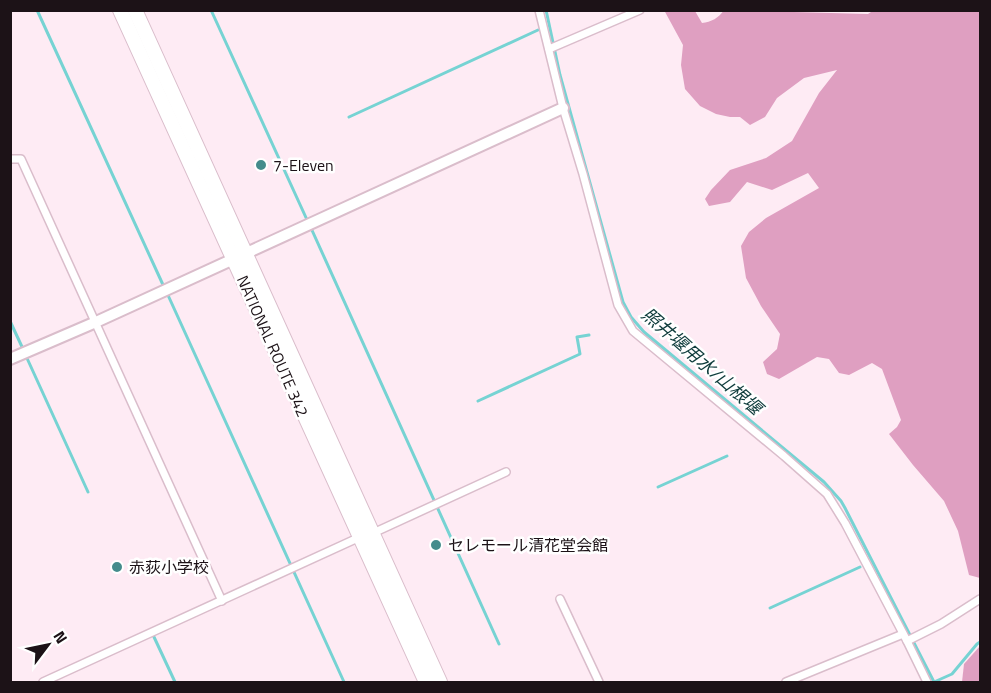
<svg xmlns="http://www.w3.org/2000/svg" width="991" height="693" font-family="'Titillium Web','Noto Sans JP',sans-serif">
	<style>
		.forest { fill: #df9fc1 }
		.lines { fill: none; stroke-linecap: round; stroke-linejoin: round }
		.stream { stroke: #76d3d3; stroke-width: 3 }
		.street-casing { stroke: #dabdcb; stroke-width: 10 }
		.secondary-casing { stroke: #dabdcb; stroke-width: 14 }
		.highway-casing { stroke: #dabdcb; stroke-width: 16 }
		.street { stroke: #fff; stroke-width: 7 }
		.secondary { stroke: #fff; stroke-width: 10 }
		.highway { stroke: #fff; stroke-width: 14 }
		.poi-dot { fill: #448c8c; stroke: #fff; stroke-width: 2 }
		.labels { text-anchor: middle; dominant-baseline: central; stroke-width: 5; stroke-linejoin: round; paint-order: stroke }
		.poi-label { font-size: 16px; fill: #1c1217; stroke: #fff; text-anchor: start }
		.street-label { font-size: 16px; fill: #1c1217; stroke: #fff }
		.water-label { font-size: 18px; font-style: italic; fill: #0e3b3b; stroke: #fff }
	</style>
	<rect width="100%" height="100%" fill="#feebf4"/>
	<g class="forest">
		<path d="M664 10 695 11 702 23C711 22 719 18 724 10H793L794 12 868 14 874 10 980 11V578L969 575 958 531 944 501 913 465 889 434 897 427 901 420 882 369 872 363 849 375 839 373 829 359 817 357 779 379 767 374 763 362 777 349 780 334 761 306 746 278 741 246 749 232 766 218 819 188 808 173 772 190 747 182 730 202 709 206 705 199 711 190 730 170 766 158 792 141 819 93 837 70 804 78 777 98 765 117 750 125 740 117H730L716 114 700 106 685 89 681 65 683 45Z"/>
		<polygon points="980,646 980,682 962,682 964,664"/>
	</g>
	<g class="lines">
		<g class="stream">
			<polyline points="37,10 164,287"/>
			<polyline points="211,10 308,222"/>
			<polyline points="546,10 560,75 623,302 631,317 644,332 824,482 841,501 845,508 934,682"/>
			<polyline points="349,117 538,30"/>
			<polyline points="311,228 499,644"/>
			<polyline points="167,293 344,682"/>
			<polyline points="10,321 23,349"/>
			<polyline points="26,356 88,492"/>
			<polyline points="478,401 580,354 577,337 589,335"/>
			<polyline points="658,487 727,456"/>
			<polyline points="770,608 860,567"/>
			<polyline points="154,637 175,682"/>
			<polyline points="934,682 952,674 977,644 980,642"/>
		</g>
		<g class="street-casing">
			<g id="street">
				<polyline points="539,10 563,108 583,174 618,305 633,331 784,456 827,494 845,523 907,641 927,682"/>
				<polyline points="549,49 640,10"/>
				<polyline points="10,159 21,159 222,601"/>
				<polyline points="371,534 506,472"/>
				<polyline points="560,599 599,682"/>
				<polyline points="907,641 941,624 980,599"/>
				<polyline points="43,682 360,537"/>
				<polyline points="786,682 903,634"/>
			</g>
		</g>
		<g class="secondary-casing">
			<polyline id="secondary" points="10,359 96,322 563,108"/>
		</g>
		<g class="highway-casing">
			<g id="highway">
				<polyline points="120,10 426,682"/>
				<polyline points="135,10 440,682"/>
			</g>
		</g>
		<use href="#street" class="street"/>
		<use href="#secondary" class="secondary"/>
		<use href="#highway" class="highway"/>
	</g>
	<g class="poi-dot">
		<circle cx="261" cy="165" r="6"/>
		<circle cx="436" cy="545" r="6"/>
		<circle cx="117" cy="567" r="6"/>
	</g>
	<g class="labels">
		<g class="poi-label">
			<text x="273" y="165">7-Eleven</text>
			<text x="448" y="545">セレモール清花堂会館</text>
			<text x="129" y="567">赤荻小学校</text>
		</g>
		<g class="street-label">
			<text transform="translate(273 346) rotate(66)">NATIONAL ROUTE 342</text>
		</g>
		<g class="water-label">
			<text transform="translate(702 361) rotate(41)">照井堰用水/山根堰</text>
		</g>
	</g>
	<rect width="991" height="693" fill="none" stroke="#1c1217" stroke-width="24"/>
	<g transform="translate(48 645) rotate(58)" stroke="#ffffff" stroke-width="4.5" paint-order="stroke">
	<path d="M0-4.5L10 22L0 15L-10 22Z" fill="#1c1217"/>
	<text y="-9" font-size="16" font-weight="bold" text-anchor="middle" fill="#1c1217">N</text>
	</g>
</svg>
